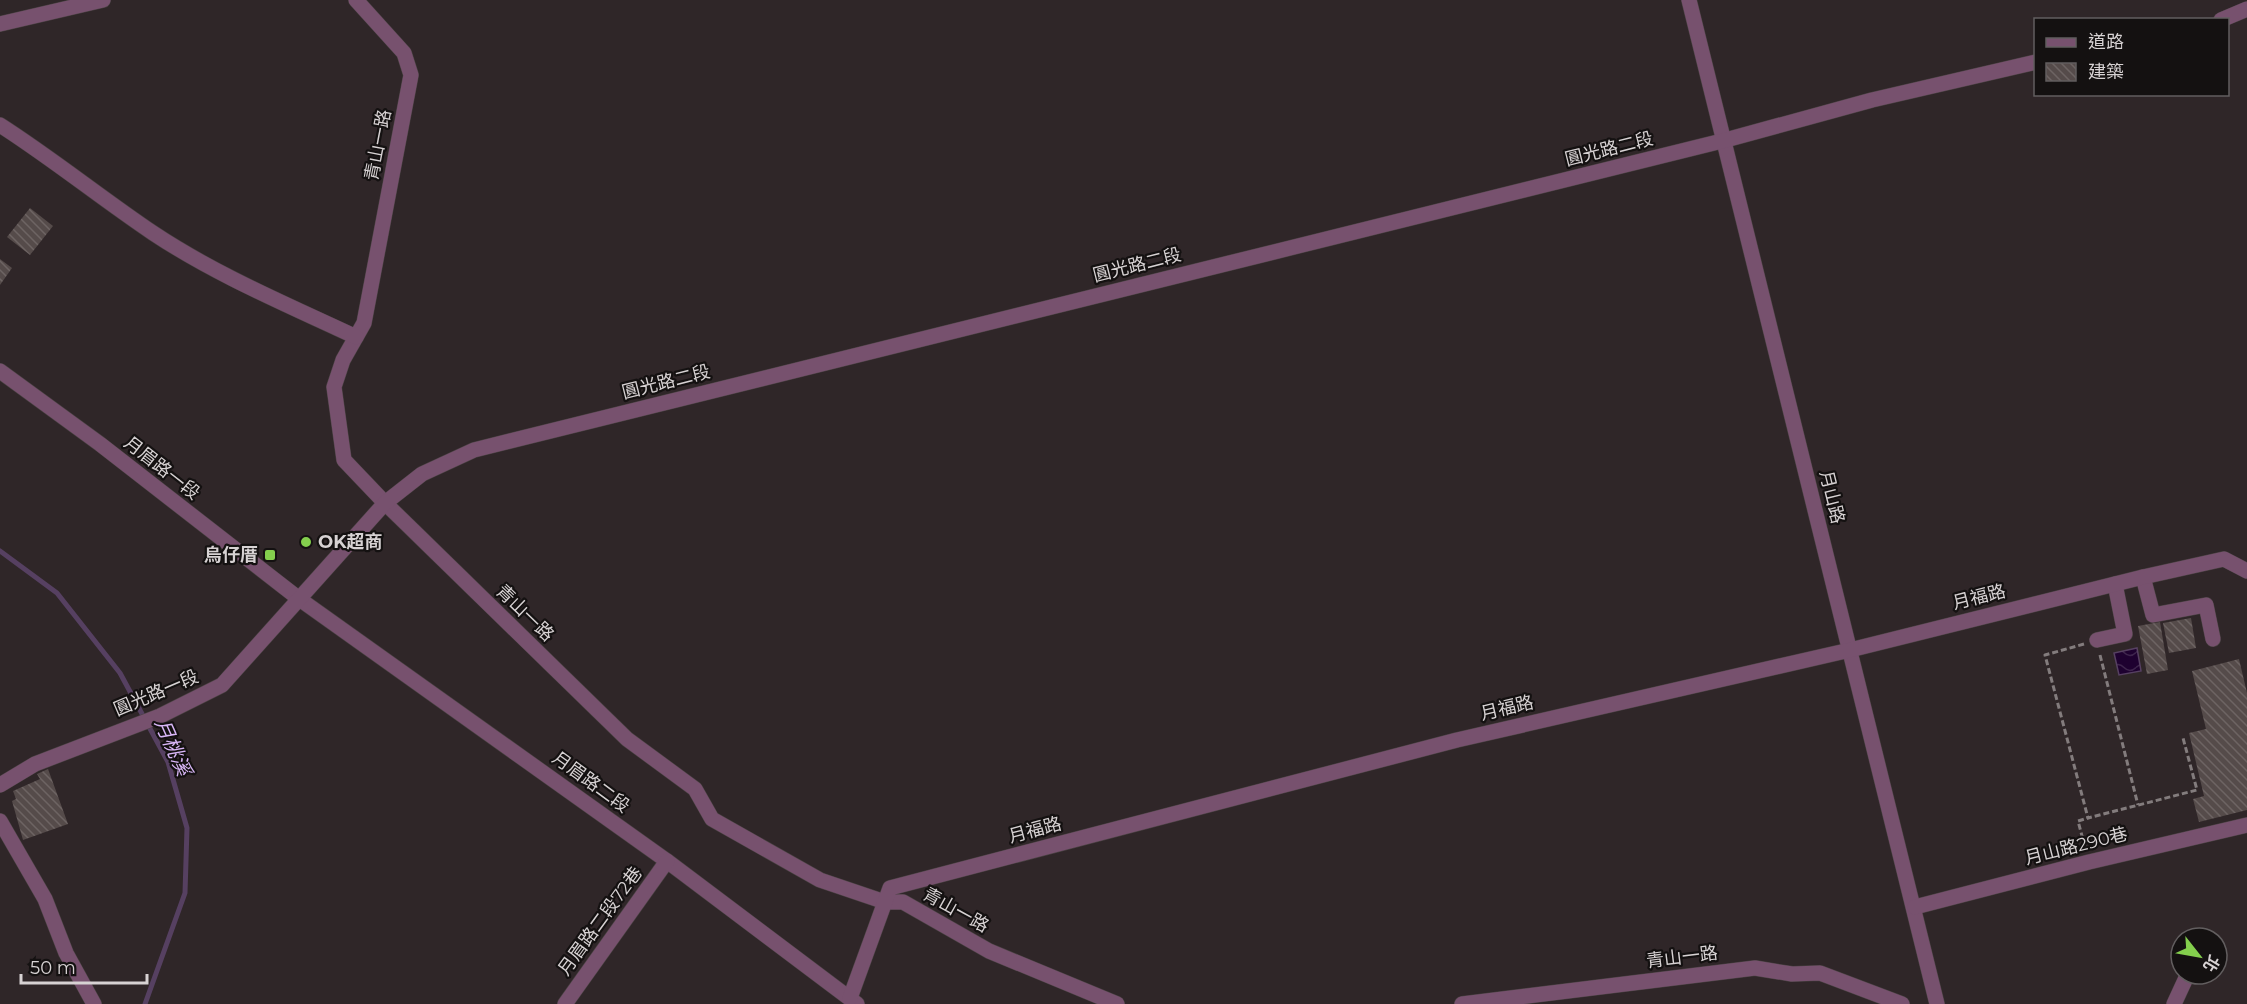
<svg xmlns="http://www.w3.org/2000/svg" width="2247" height="1004" font-family="Montserrat,'Noto Sans TC',sans-serif">
	<style>
		.water { fill: url(#water-waves); stroke: #564061; stroke-width: 1.5 }
		.lines { fill: none; stroke-linecap: round; stroke-linejoin: round }
		.stream { stroke: #564061; stroke-width: 5 }
		.building { fill: url(#building-back-hatch) }
		.minor-casing { stroke: #4a4243; stroke-width: 16 }
		.path { stroke: #837c7d; stroke-width: 3; stroke-dasharray: 6 3; stroke-linecap: butt }
		.minor { stroke: #77516e; stroke-width: 15 }
		.poi-dot { fill: #84cf4d; stroke: #141111; stroke-width: 2 }
		.labels { text-anchor: middle; dominant-baseline: central; stroke-width: 4.5; stroke-linejoin: round; paint-order: stroke }
		.street-label { font-size: 18px; fill: #d7d2d3; stroke: #141111 }
		.poi-label { font-size: 18px; font-weight: bold; fill: #d7d2d3; stroke: #141111; text-anchor: start }
		.water-label { font-size: 20px; font-style: italic; fill: #d8b6f6; stroke: #141111 }
	</style>
	<defs>
		<pattern id="water-waves" width="16" height="10" patternUnits="userSpaceOnUse" patternTransform="scale(1.5)"><rect width="16" height="10" fill="#1e0130"/><path d="M0 5q4-4 8 0t8 0" fill="none" stroke="#3e254d"/></pattern>
		<pattern id="building-back-hatch" width="6" height="6" patternUnits="userSpaceOnUse" patternTransform="scale(1.5)"><rect width="6" height="6" fill="#554b4a"/><path d="M-1 5l2 2M0 0l6 6M5-1l2 2" fill="none" stroke="#6d6463"/></pattern>
	</defs>
	<rect width="100%" height="100%" fill="#2f2628"/>
	<polygon class="water" points="2137,648 2141,671 2119,675 2114,653"/>
	<g class="lines">
		<polyline class="stream" points="0,551 57,593 120,673 168,762 187,828 185,893 145,1004"/>
	</g>
	<g class="building">
		<polygon points="30,208 53,226 30,255 7,237"/>
		<polygon points="0,259 12,268 0,285"/>
		<polygon points="2191,618 2196,648 2169,653 2163,623"/>
		<polygon points="2160,622 2168,670 2147,674 2138,626"/>
		<polygon points="2239,659 2247,693 2247,810 2199,822 2193,799 2204,796 2189,733 2206,729 2192,671"/>
		<polygon points="48,769 68,824 23,840 12,801 16,799 13,791 40,779 37,774"/>
	</g>
	<g class="lines">
		<g class="minor-casing">
			<g id="minor">
				<polyline points="356,0 404,53 411,75 364,323 343,360 334,387 344,460 385,503 627,739 695,789 712,819 820,880 885,902 903,902 989,951 1117,1004"/>
				<polyline points="1689,0 1937,1004"/>
				<polyline points="2221,20 2247,9"/>
				<polyline points="0,24 103,0"/>
				<path d="M0 125C53 159 101 198 153 233 216 275 288 305 356 337"/>
				<polyline points="0,371 100,444 298,598 667,861 857,1004"/>
				<polyline points="2143,577 2153,615 2206,605 2213,639"/>
				<polyline points="2097,640 2125,634 2115,584"/>
				<polyline points="0,785 35,764 160,716 222,685 385,503 422,474 474,450 1722,141 1872,100 2036,62"/>
				<polyline points="0,821 45,899 66,953 94,1004"/>
				<polyline points="1915,907 2089,862 2247,825"/>
				<polyline points="850,998 890,888 1457,740 1850,650 2143,577 2224,559 2247,571"/>
				<polyline points="565,1004 667,861"/>
				<polyline points="1462,1004 1755,968 1792,974 1820,973 1902,1004"/>
				<polyline points="2174,1004 2186,978"/>
			</g>
		</g>
		<g class="path">
			<polyline points="2084,644 2045,655 2088,818 2197,790 2183,738"/>
			<polyline points="2100,655 2138,805"/>
			<polyline points="2085,847 2078,821 2088,818"/>
		</g>
		<use href="#minor" class="minor"/>
	</g>
	<g class="poi-dot">
		<circle cx="306" cy="542" r="6"/>
		<rect x="264" y="549" width="12" height="12" rx="3"/>
	</g>
	<g class="labels">
		<g class="street-label">
			<text transform="translate(378 145) rotate(-79)">青山一路</text>
			<text transform="translate(1609 149) rotate(-14)">圓光路二段</text>
			<text transform="translate(1137 265) rotate(-14)">圓光路二段</text>
			<text transform="translate(666 382) rotate(-14)">圓光路二段</text>
			<text transform="translate(162 468) rotate(38)">月眉路一段</text>
			<text transform="translate(1832 497) rotate(76)">月山路</text>
			<text transform="translate(1979 597) rotate(-14)">月福路</text>
			<text transform="translate(525 613) rotate(44)">青山一路</text>
			<text transform="translate(156 693) rotate(-23)">圓光路一段</text>
			<text transform="translate(1507 708) rotate(-13)">月福路</text>
			<text transform="translate(591 782) rotate(36)">月眉路二段</text>
			<text transform="translate(1035 830) rotate(-15)">月福路</text>
			<text transform="translate(2076 846) rotate(-14)">月山路290巷</text>
			<text transform="translate(956 910) rotate(29)">青山一路</text>
			<text transform="translate(600 921) rotate(-54)">月眉路二段72巷</text>
			<text transform="translate(1682 957) rotate(-7)">青山一路</text>
		</g>
		<g class="poi-label">
			<text x="318" y="542">OK超商</text>
			<text x="258" y="555" text-anchor="end">烏仔厝</text>
		</g>
		<g class="water-label">
			<text transform="translate(173 747) rotate(66)">月桃溪</text>
		</g>
	</g>
	<rect x="2034" y="18" width="195" height="78" fill="#141111" stroke="#625e5f" stroke-width="1.5"/>
	<rect x="2046" y="38" width="30" height="9" fill="#77516e" stroke="#625e5f" stroke-width="1.5"/>
	<text x="2088" y="48" font-size="18" fill="#d7d2d3">道路</text>
	<rect x="2046" y="63" width="30" height="18" fill="url(#building-back-hatch)" stroke="#625e5f" stroke-width="1.5"/>
	<text x="2088" y="78" font-size="18" fill="#d7d2d3">建築</text>
	<g transform="translate(2199 956) rotate(121)"><circle r="28" fill="#141111" stroke="#625e5f" stroke-width="1.5"/>
	<path d="M0-4.5L10 22L0 15L-10 22Z" fill="#84cf4d"/>
	<text y="-9" font-size="16" font-weight="bold" text-anchor="middle" fill="#d7d2d3">北</text>
	</g>
	<path d="M21 974v9h126v-9" fill="none" stroke="#d7d2d3" stroke-width="3"/>
	<text x="30" y="974" font-size="18" fill="#d7d2d3" stroke="#141111" stroke-width="4.5" paint-order="stroke">50 m</text>
</svg>
